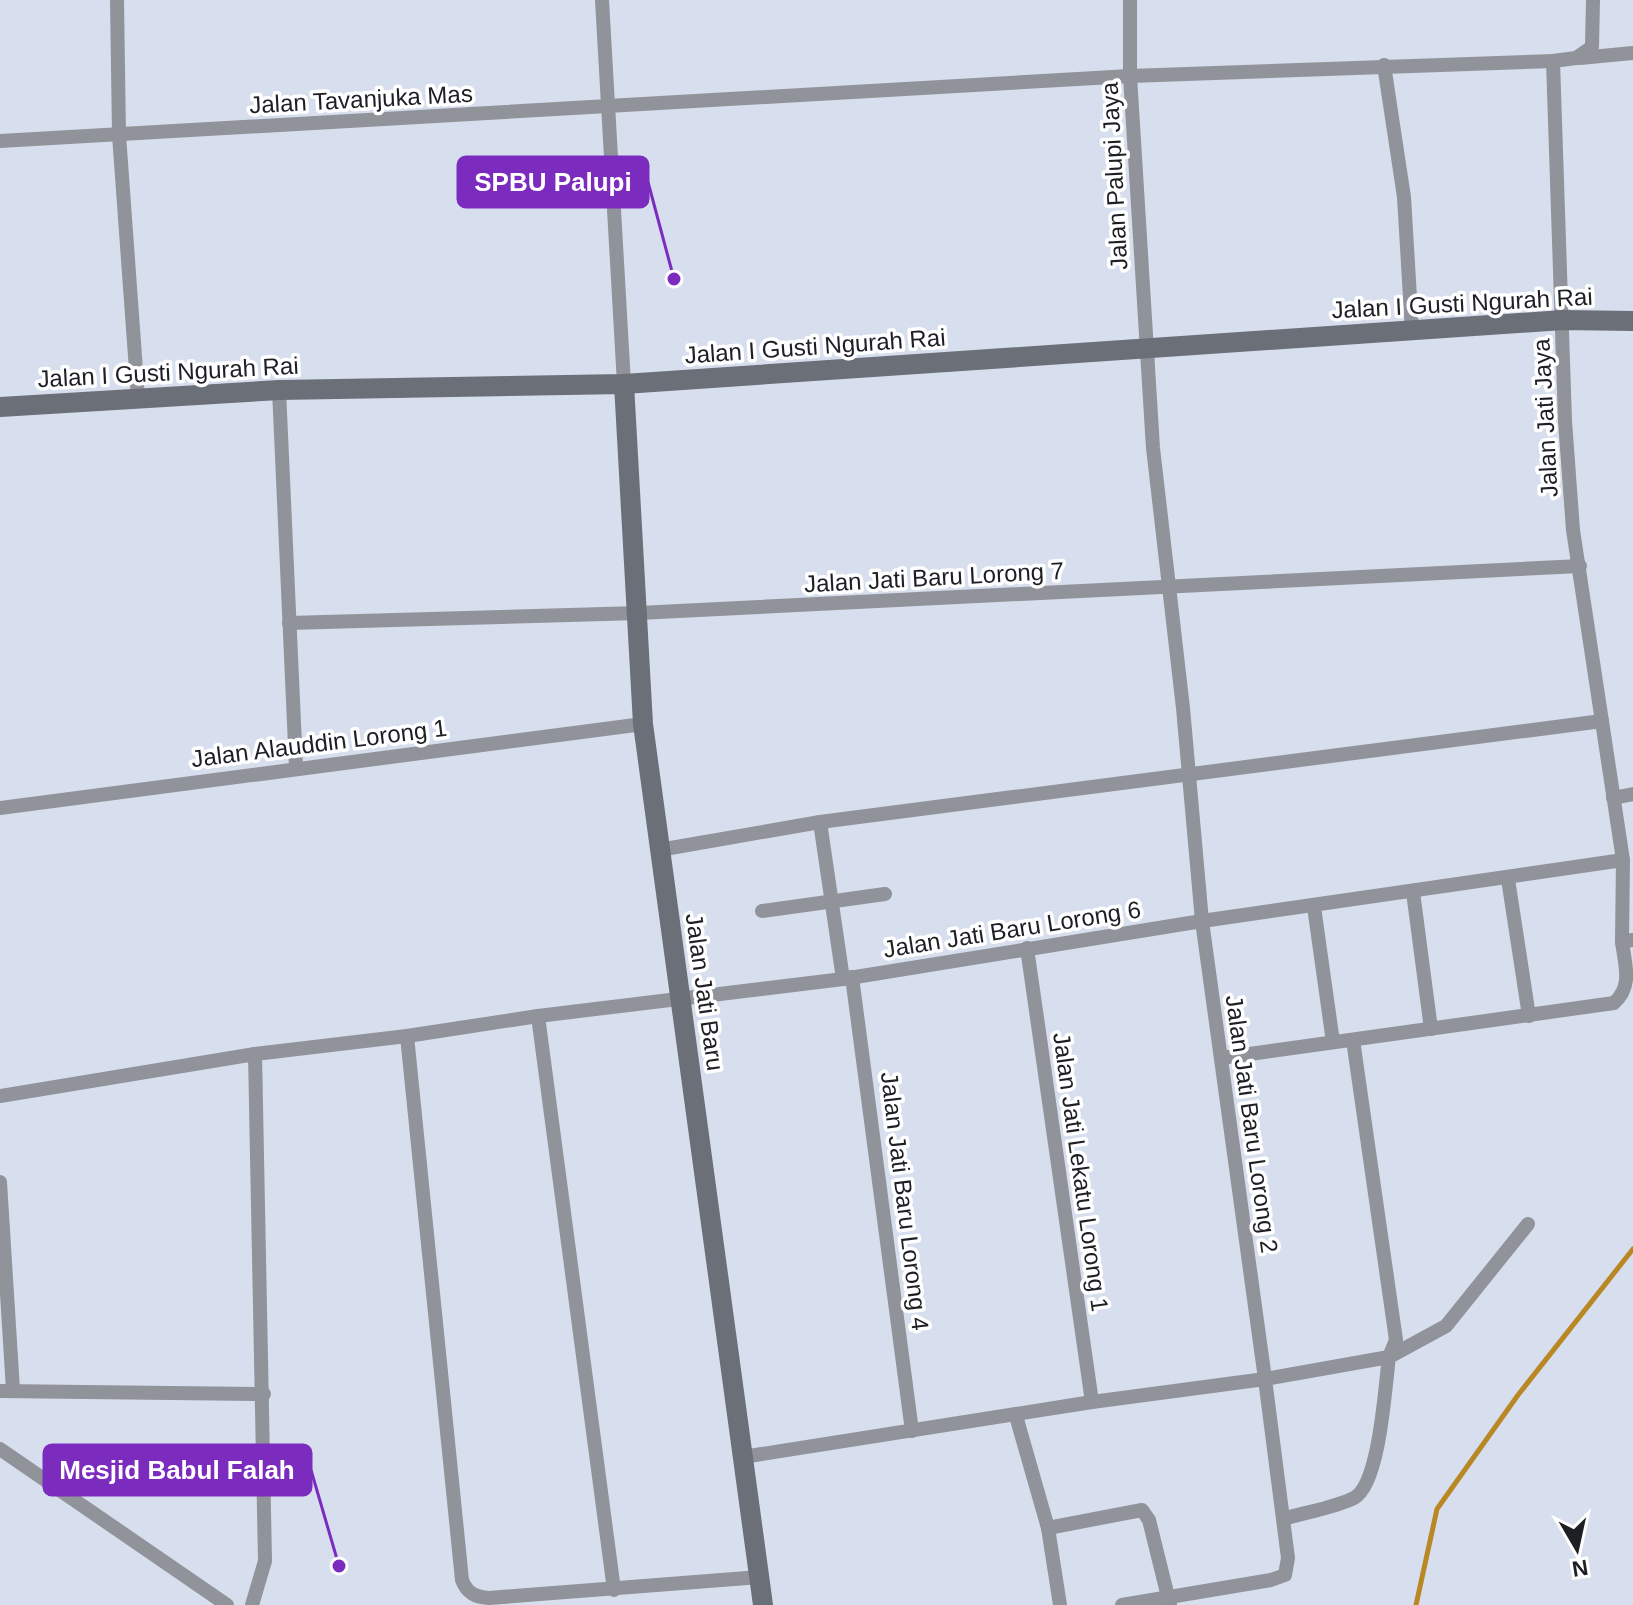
<svg xmlns="http://www.w3.org/2000/svg" width="1633" height="1605" font-family="Helvetica,sans-serif">
	<style>
		.lines { fill: none; stroke-linecap: round; stroke-linejoin: round }
		.stream { stroke: #b98824; stroke-width: 5 }
		.street { stroke: #909399; stroke-width: 14 }
		.secondary { stroke: #6b6f78; stroke-width: 20 }
		.labels { text-anchor: middle; dominant-baseline: central; stroke-width: 7; stroke-linejoin: round; paint-order: stroke }
		.street-label { font-size: 24px; fill: #1d1f24; stroke: #fff }
		.leader { fill: none; stroke: #7b2cbf; stroke-width: 3 }
		.callout-dot { fill: #7b2cbf; stroke: #fff; stroke-width: 3 }
		.callout { fill: #7b2cbf; stroke: #7b2cbf; stroke-width: 3 }
		.callout-label { font-size: 26px; text-anchor: middle; font-weight: bold; fill: #fff }
	</style>
	<rect width="100%" height="100%" fill="#d7deed"/>
	<g class="lines">
		<polyline class="stream" points="1416,1605 1437,1509 1518,1395 1633,1249"/>
		<g class="street">
			<polyline points="117,0 119,135 138,398"/>
			<polyline points="602,0 624,384"/>
			<polyline points="1593,0 1592,47 1576,58 1553,61 1565,421 1573,530 1623,860 1622,942 1633,940"/>
			<polyline points="1580,58 1633,53"/>
			<polyline points="1384,65 1404,197 1412,331"/>
			<polyline points="0,141 1130,76 1553,61"/>
			<polyline points="279,390 296,767"/>
			<polyline points="289,623 639,613 1580,566"/>
			<polyline points="1613,798 1633,794"/>
			<polyline points="0,808 643,724"/>
			<polyline points="820,822 843,979"/>
			<polyline points="659,850 820,822 1602,721"/>
			<polyline points="1508,879 1529,1016"/>
			<polyline points="1413,892 1431,1029"/>
			<polyline points="1314,907 1333,1042"/>
			<polyline points="762,911 885,894"/>
			<polyline points="1027,948 1092,1402"/>
			<polyline points="852,977 912,1431"/>
			<polyline points="538,1016 614,1590"/>
			<polyline points="407,1036 538,1016 843,979 1202,921 1623,860"/>
			<path d="M255 1054 407 1036 462 1580C467 1593 475 1597 489 1598L760 1577"/>
			<path d="M1221 1058 1614 1003C1633 986 1625 965 1622 942"/>
			<polyline points="0,1096 255,1054 265,1561 252,1605"/>
			<polyline points="0,1182 13,1390"/>
			<polyline points="0,1391 264,1394"/>
			<polyline points="1016,1416 1048,1528 1142,1510 1149,1520 1170,1605"/>
			<polyline points="0,1449 227,1605"/>
			<polyline points="743,1457 1092,1402 1265,1379 1202,921 1183,708 1153,448 1130,76 1130,0"/>
			<path d="M1283 1519C1306 1512 1334 1508 1354 1498 1380 1484 1385 1386 1389 1357L1446 1326 1528 1224"/>
			<polyline points="1048,1528 1060,1605"/>
			<polyline points="1122,1605 1271,1580 1285,1575 1288,1558 1265,1379 1389,1357 1396,1340 1353,1040"/>
		</g>
		<g class="secondary">
			<polyline points="624,384 643,724 763,1605"/>
			<polyline points="0,407 279,390 624,384 1563,320 1633,321"/>
		</g>
	</g>
	<g class="labels">
		<g class="street-label">
			<text transform="translate(361 99) rotate(-3)">Jalan Tavanjuka Mas</text>
			<text transform="translate(1114 176) rotate(-93)">Jalan Palupi Jaya</text>
			<text transform="translate(1462 303) rotate(-3)">Jalan I Gusti Ngurah Rai</text>
			<text transform="translate(815 346) rotate(-4)">Jalan I Gusti Ngurah Rai</text>
			<text transform="translate(168 372) rotate(-3)">Jalan I Gusti Ngurah Rai</text>
			<text transform="translate(1545 418) rotate(-93)">Jalan Jati Jaya</text>
			<text transform="translate(934 577) rotate(-3)">Jalan Jati Baru Lorong 7</text>
			<text transform="translate(319 743) rotate(-7)">Jalan Alauddin Lorong 1</text>
			<text transform="translate(1012 929) rotate(-9)">Jalan Jati Baru Lorong 6</text>
			<text transform="translate(705 992) rotate(82)">Jalan Jati Baru</text>
			<text transform="translate(1252 1124) rotate(82)">Jalan Jati Baru Lorong 2</text>
			<text transform="translate(1081 1172) rotate(82)">Jalan Jati Lekatu Lorong 1</text>
			<text transform="translate(905 1201) rotate(83)">Jalan Jati Baru Lorong 4</text>
		</g>
	</g>
	<path class="leader" d="M674 279L648 182M339 1566L311 1470"/>
	<g class="callout-dot">
		<circle cx="674" cy="279" r="8"/>
		<circle cx="339" cy="1566" r="8"/>
	</g>
	<g class="callout">
		<rect x="458" y="157" width="190" height="50" rx="8"/>
		<rect x="44" y="1445" width="267" height="50" rx="8"/>
	</g>
	<g class="callout-label">
		<text x="553" y="191">SPBU Palupi</text>
		<text x="177" y="1479">Mesjid Babul Falah</text>
	</g>
	<g transform="translate(1577 1549) rotate(171)" stroke="#ffffff" stroke-width="6" paint-order="stroke">
	<path d="M0-6L14 30L0 20L-14 30Z" fill="#1d1f24"/>
	<text y="-12" font-size="22" font-weight="bold" text-anchor="middle" fill="#1d1f24">N</text>
	</g>
</svg>
